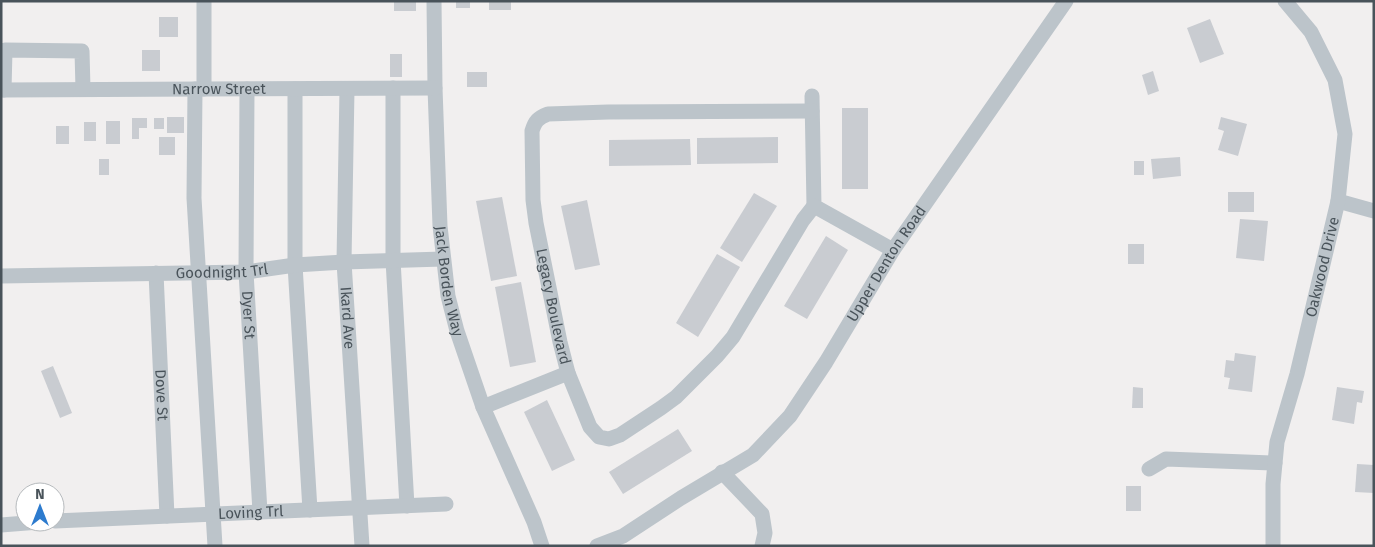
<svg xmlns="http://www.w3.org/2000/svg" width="1375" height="547" font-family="'Fira Sans',sans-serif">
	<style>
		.building { fill: #c9ccd1 }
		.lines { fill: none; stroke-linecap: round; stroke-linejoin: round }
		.minor { stroke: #bcc4ca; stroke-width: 15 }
		.labels { text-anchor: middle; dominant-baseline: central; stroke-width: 4; stroke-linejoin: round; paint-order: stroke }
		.street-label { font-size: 15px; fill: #49535a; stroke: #fff }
	</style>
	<rect width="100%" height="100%" fill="#f1efef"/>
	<g class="building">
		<rect x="394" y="1" width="22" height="10"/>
		<rect x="456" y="1" width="14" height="7"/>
		<rect x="489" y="1" width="22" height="9"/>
		<rect x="159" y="17" width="19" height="20"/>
		<polygon points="1210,19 1224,54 1200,63 1187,28"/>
		<rect x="142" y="50" width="18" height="21"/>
		<rect x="390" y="54" width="12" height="23"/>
		<polygon points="1153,71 1159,91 1148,95 1142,75"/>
		<rect x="467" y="72" width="20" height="15"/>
		<rect x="842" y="108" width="26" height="81"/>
		<rect x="167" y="117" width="17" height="16"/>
		<polygon points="1221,117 1247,124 1238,156 1218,150 1224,131 1218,129"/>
		<polygon points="132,118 147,118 147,128 139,128 139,139 132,139"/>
		<rect x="154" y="118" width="10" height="11"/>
		<rect x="106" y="121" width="14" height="23"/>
		<rect x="84" y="122" width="12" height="19"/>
		<rect x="56" y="126" width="13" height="18"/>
		<rect x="159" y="137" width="16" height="18"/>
		<polygon points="778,137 778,163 697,164 697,138"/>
		<polygon points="690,139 691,165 609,166 609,140"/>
		<polygon points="1180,157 1181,176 1153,179 1151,159"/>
		<rect x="99" y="159" width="10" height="16"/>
		<rect x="1134" y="161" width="10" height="14"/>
		<rect x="1228" y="192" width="26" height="20"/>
		<polygon points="754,193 777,206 742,262 720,248"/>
		<polygon points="502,197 517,276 491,281 476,201"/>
		<polygon points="587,200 600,265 575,270 561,206"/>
		<polygon points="1240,219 1268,221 1264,261 1236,258"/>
		<polygon points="826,236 848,250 807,319 784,306"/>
		<rect x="1128" y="244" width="16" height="20"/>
		<polygon points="717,254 740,267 698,337 676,323"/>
		<polygon points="521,282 536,362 510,367 495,287"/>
		<polygon points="1235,353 1256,356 1252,392 1228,389 1230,378 1224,377 1226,360 1234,361"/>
		<polygon points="53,366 72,413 60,418 41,371"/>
		<polygon points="1133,387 1143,388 1143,408 1132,408"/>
		<polygon points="1337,387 1364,391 1362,403 1357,402 1354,424 1332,420"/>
		<polygon points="547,400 575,460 552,471 524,412"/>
		<polygon points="678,429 692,451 623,494 609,472"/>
		<polygon points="1357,464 1374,465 1374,493 1355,492"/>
		<rect x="1126" y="486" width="15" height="25"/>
	</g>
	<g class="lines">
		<g class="minor">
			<polyline points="204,1 204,89"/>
			<path id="s1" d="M434 1 435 88 440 226 448 296 457 331 483 407 534 522 542 546"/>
			<polyline points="393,88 393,260 407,506"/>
			<polyline points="195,89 194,198 215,546"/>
			<path id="s2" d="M247 89 246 272 260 512"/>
			<polyline points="295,89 295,265 310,510"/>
			<path id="s3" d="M347 89 344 262 362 546"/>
			<path id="s4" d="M1 90 435 88"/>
			<polyline points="4,90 5,50 82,51 83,89"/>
			<polyline points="812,96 814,206 893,250"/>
			<path id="s5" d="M812 111 608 112 548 114C538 118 535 121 532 131L533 200 536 223 560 342 568 373 590 427 599 437 609 439 620 435 661 408 676 397 717 356 733 337 803 220 814 206"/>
			<polyline points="1338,201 1374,211"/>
			<path id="s6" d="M156 273 167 516"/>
			<path id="s7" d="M1 276 246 272 295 265 344 262 443 259"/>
			<polyline points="483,407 568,373"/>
			<polyline points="1149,469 1166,459 1275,463"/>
			<polyline points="722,472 762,514 765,533 762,546"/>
			<path id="s8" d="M55 521 446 504"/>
			<polyline points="1,525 39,522"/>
			<path id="s9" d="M597 546 623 536 681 498 753 455 790 416 826 362 893 250 1066 1"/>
			<path id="s10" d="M1273 546V484L1277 442 1297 374 1338 201 1345 134 1335 80 1311 32 1285 1"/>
		</g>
	</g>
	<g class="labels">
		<g class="street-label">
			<text stroke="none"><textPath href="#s4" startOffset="218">Narrow Street</textPath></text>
			<text stroke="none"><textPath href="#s9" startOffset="415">Upper Denton Road</textPath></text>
			<text stroke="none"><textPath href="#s10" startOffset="285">Oakwood Drive</textPath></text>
			<text stroke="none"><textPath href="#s7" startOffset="221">Goodnight Trl</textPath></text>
			<text stroke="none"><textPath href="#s1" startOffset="281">Jack Borden Way</textPath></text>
			<text stroke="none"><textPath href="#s5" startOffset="466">Legacy Boulevard</textPath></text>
			<text stroke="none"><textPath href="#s2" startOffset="226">Dyer St</textPath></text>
			<text stroke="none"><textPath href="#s3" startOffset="229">Ikard Ave</textPath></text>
			<text stroke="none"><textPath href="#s6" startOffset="122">Dove St</textPath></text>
			<text stroke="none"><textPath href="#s8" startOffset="196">Loving Trl</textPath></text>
		</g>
	</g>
	<rect width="1375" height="547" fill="none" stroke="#49535a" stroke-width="5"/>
	<g transform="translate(40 507)"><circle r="24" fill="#ffffff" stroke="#b6babd"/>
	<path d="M0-4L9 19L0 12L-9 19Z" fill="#2d7bce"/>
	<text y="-8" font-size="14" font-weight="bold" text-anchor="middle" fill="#49535a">N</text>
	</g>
</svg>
